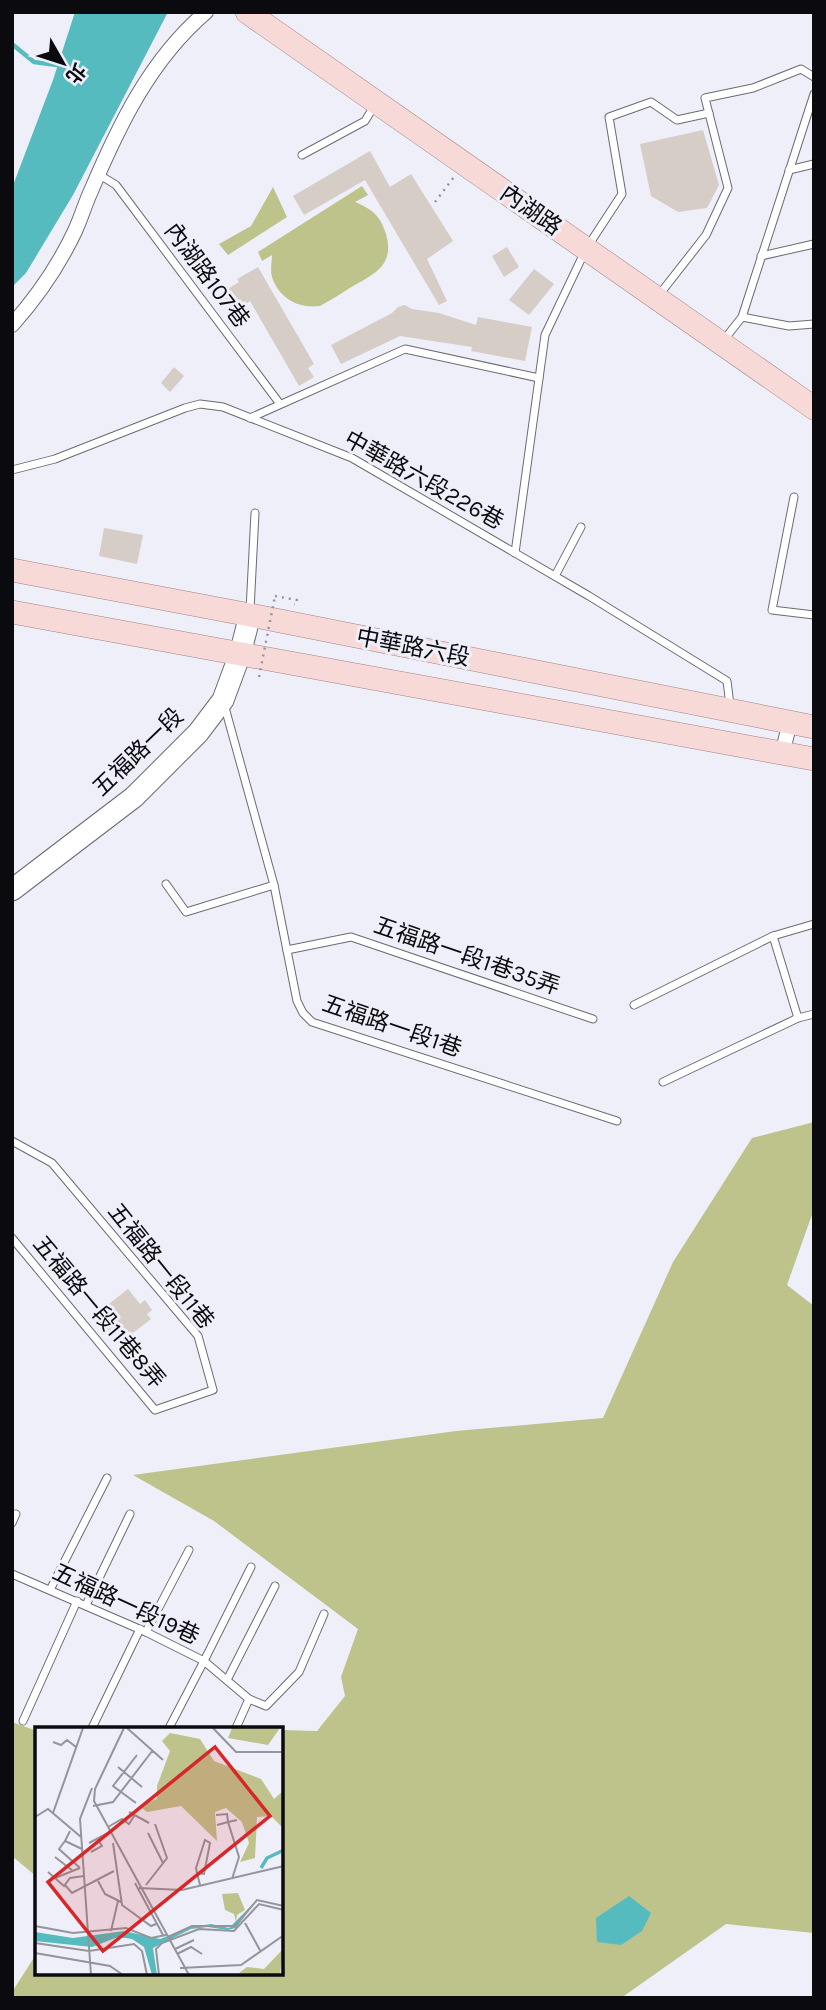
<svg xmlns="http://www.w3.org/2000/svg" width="826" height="2010" font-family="Karla,'Noto Sans TC',sans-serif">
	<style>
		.green { fill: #bdc38b }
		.water { fill: #56bbbe }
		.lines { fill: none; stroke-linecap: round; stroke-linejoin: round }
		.stream { stroke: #56bbbe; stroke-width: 4.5 }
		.building { fill: #d5cdc6 }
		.service-casing { stroke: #6a6b73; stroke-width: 9 }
		.minor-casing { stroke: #6a6b73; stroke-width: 16 }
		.secondary-casing { stroke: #6a6b73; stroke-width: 23 }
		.primary-casing { stroke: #a18180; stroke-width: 24 }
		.path { stroke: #95959d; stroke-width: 2.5; stroke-dasharray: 2 5; stroke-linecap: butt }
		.service { stroke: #fff; stroke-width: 7 }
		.minor { stroke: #fff; stroke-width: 14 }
		.secondary { stroke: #fff; stroke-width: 21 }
		.primary { stroke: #f7dad7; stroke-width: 23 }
		.path-bridge { stroke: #95959d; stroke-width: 2.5; stroke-dasharray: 2 5; stroke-linecap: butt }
		.labels { text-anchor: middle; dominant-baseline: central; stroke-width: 6; stroke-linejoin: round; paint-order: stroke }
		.street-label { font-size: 23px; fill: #0b0b0f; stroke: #efeff9 }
		.inset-river { fill: none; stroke: #56bbbe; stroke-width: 3.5 }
		.inset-road { fill: none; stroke: #94949b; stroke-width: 2 }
		.view { fill: #d62828; fill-opacity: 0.15; stroke: #d62828; stroke-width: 3.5 }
		.inset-edge { fill: none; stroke: #0b0b0f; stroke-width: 3.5 }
	</style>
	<rect width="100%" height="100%" fill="#efeff9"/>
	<g class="green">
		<path d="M362 186 368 195 355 202C371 209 379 214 385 231 396 263 377 273 353 286 342 293 331 300 320 306 298 309 279 298 272 277 270 270 272 261 272 255L262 261 258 252Z"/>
		<polygon points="273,187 287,217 228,255 219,244 251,226"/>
		<polygon points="814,1122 814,1209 787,1285 814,1306 814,1933 726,1924 621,1998 12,1998 12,1992 37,1953 37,1973 282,1973 282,1730 317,1731 345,1696 341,1677 358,1629 214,1521 133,1475 456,1431 603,1418 673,1262 752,1138"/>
		<polygon points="12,1722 37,1731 37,1877 12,1856"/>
	</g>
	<g class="water">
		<polygon points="75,12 168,12 73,195 26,273 12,287 12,188 53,80"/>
		<polygon points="629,1896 651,1913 642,1931 621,1945 597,1942 596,1918"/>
	</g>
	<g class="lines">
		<polyline class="stream" points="12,44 34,62 64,66"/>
	</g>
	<g class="building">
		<polygon points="703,130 719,185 707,208 678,212 651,196 640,144"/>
		<polygon points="370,151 390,187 411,174 453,241 427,259 447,301 439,305 365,180 304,215 293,196"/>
		<polygon points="507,247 519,267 504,277 492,256"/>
		<polygon points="258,267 314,364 308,368 314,377 299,386 250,301 230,313 218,295 239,282 237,279"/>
		<polygon points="534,269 554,284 529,315 509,300"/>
		<polygon points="405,305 412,309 439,313 476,325 478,317 532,327 525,361 471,351 472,347 400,336 341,364 331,345 392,313 398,307"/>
		<polygon points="174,367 184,376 170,392 161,383"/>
		<polygon points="104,528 143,535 137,564 99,556"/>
		<polygon points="128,1289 140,1304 145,1300 152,1310 147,1314 151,1319 124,1340 121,1337 115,1342 106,1329 111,1325 100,1311"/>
	</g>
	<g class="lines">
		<g class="service-casing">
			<g id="service">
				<polyline points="302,155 365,121 374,106"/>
				<polyline points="789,170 814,164"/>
				<polyline points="98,174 116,185 280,404"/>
				<polyline points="761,256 814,244"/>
				<polyline points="659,295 706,235 728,188 705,98 753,88 801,69 814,77"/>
				<polyline points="742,317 789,326 814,324"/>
				<polyline points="723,341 742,317 814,94"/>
				<polyline points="250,418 405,349 539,378"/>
				<polyline points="12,470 55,459 185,408 200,404 223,407 352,458 589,596 727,681 730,705"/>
				<polyline points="794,497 772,610 814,615"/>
				<polyline points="515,553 545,335 586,249 622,194 609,117 651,102 677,120 709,113"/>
				<polyline points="555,576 581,527"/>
				<polyline points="250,610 255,513"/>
				<polyline points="224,704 274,885 297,1001 303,1013 312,1022 617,1121"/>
				<polyline points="166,884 186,912 274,885"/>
				<polyline points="287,950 351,937 593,1019"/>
				<polyline points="634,1005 773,936"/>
				<polyline points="798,1018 773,936 814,924"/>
				<polyline points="663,1082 798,1018 814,1014"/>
				<polyline points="12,1141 52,1163 198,1336 213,1390 155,1410 12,1238"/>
				<polyline points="12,1523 16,1514"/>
				<polyline points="12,1574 146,1632 204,1661 251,1567"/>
				<polyline points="50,1590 107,1478"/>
				<polyline points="86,1605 130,1514"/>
				<polyline points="146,1632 189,1550"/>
				<polyline points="227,1680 275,1586"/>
				<polyline points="23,1721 77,1601"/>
				<polyline points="92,1728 140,1629"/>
				<polyline points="169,1728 204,1661 249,1699 266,1706 299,1672 324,1614"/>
				<polyline points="236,1728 249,1699"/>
			</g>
		</g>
		<g class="minor-casing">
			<g id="minor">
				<path d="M12 325C37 297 59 265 75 231 81 218 85 204 91 191 119 125 150 60 206 12"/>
				<polyline points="782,754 790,722"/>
			</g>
		</g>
		<g class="secondary-casing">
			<polyline id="secondary" points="12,890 134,797 198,733 223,700 240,654 250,615"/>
		</g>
		<g class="primary-casing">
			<g id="primary">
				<polyline points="247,12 814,408"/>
				<polyline points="12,570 250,615 814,727"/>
				<polyline points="12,612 814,759"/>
			</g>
		</g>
		<g class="path">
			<polyline points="435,202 454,177"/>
			<polyline points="275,596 297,600 296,604 294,604"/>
		</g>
		<use href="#service" class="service"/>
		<use href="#minor" class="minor"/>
		<use href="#secondary" class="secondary"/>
		<use href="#primary" class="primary"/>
		<polyline class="path-bridge" points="259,677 275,596"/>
	</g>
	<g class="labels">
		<g class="street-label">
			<text transform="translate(531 210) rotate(35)">內湖路</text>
			<text transform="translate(207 275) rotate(53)">內湖路107巷</text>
			<text transform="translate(424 480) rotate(29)">中華路六段226巷</text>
			<text transform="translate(413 647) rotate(11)">中華路六段</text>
			<text transform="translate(138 752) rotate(-44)">五福路一段</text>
			<text transform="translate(467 956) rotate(19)">五福路一段1巷35弄</text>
			<text transform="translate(392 1026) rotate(19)">五福路一段1巷</text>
			<text transform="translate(161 1266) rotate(51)">五福路一段11巷</text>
			<text transform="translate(99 1312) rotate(50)">五福路一段11巷8弄</text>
			<text transform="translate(126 1604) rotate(25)">五福路一段19巷</text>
		</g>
	</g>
	<g transform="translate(35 1727)">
		<rect width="248" height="248" fill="#efeff9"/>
		<path d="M197 1H245L233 18 193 11ZM135 6 165 12 179 34 226 52 239 72 248 64V101L236 89 222 90 220 131 205 135 214 116 207 95 191 81 180 85 182 114 146 79 112 85 104 79 122 72V59L135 24 127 14ZM203 166 210 183 202 188 201 195 199 187 190 183 187 167ZM248 222 245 248 204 246 212 240 229 242Z" fill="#bdc38b"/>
		<path d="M221 174 201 201 192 203 173 200 156 202 118 221 122 248H117L109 220 97 212 83 210 57 220 0 214V205L38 211 89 204 125 212 156 200 176 197 194 201Z" fill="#56bbbe"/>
		<path class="inset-river" d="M226 141 232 131 249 123"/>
		<path class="inset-road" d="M89 1 60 62 59 74 154 248M92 1 128 33M178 1 201 25H249M18 15 26 18 32 13 41 20M83 40 107 60M101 76 78 59 102 28M58 79 78 75 118 23M94 85 114 96M18 86 48 1M181 88 192 87 193 95 202 93M0 90 13 82 46 110M182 98 193 95 204 130 197 152M73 100 87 92 94 97 99 89M35 104 30 114 47 122M113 106 128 136M30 114 24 122 45 141M54 116 73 106M78 116 87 178 116 199 121 197M56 125 67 119 62 112M20 130 38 144M13 145 29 159 35 151 49 149M162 146 169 147 175 116 170 113 161 141 162 146 165 158M20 151 45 141M63 154 70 167 86 175M100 156 128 208M30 158 37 166 79 144M111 158 132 131 120 97M104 161 147 163 249 139M210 196 226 225M0 199 38 206 91 201 116 211 131 208M76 204 83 174M133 210 157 199H200L222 173 249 179M0 216 54 224 99 217 107 224 112 248M140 222 159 213M0 226 75 239 88 248M142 227 156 220 167 227M145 241 206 238 249 208M56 248 45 92 57 61M124 248 121 222 127 216 164 202 199 204 224 177 249 183"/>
		<path class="view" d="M180 20 235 89 68 224 13 155Z"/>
		<rect width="248" height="248" class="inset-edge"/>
	</g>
	<rect width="826" height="2010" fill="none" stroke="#0b0b0f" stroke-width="28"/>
	<g transform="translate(63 63) rotate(129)" stroke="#efeff9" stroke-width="5" paint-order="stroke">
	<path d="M0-5L12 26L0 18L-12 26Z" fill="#0b0b0f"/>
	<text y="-10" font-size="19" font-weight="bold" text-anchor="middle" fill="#0b0b0f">北</text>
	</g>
</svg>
